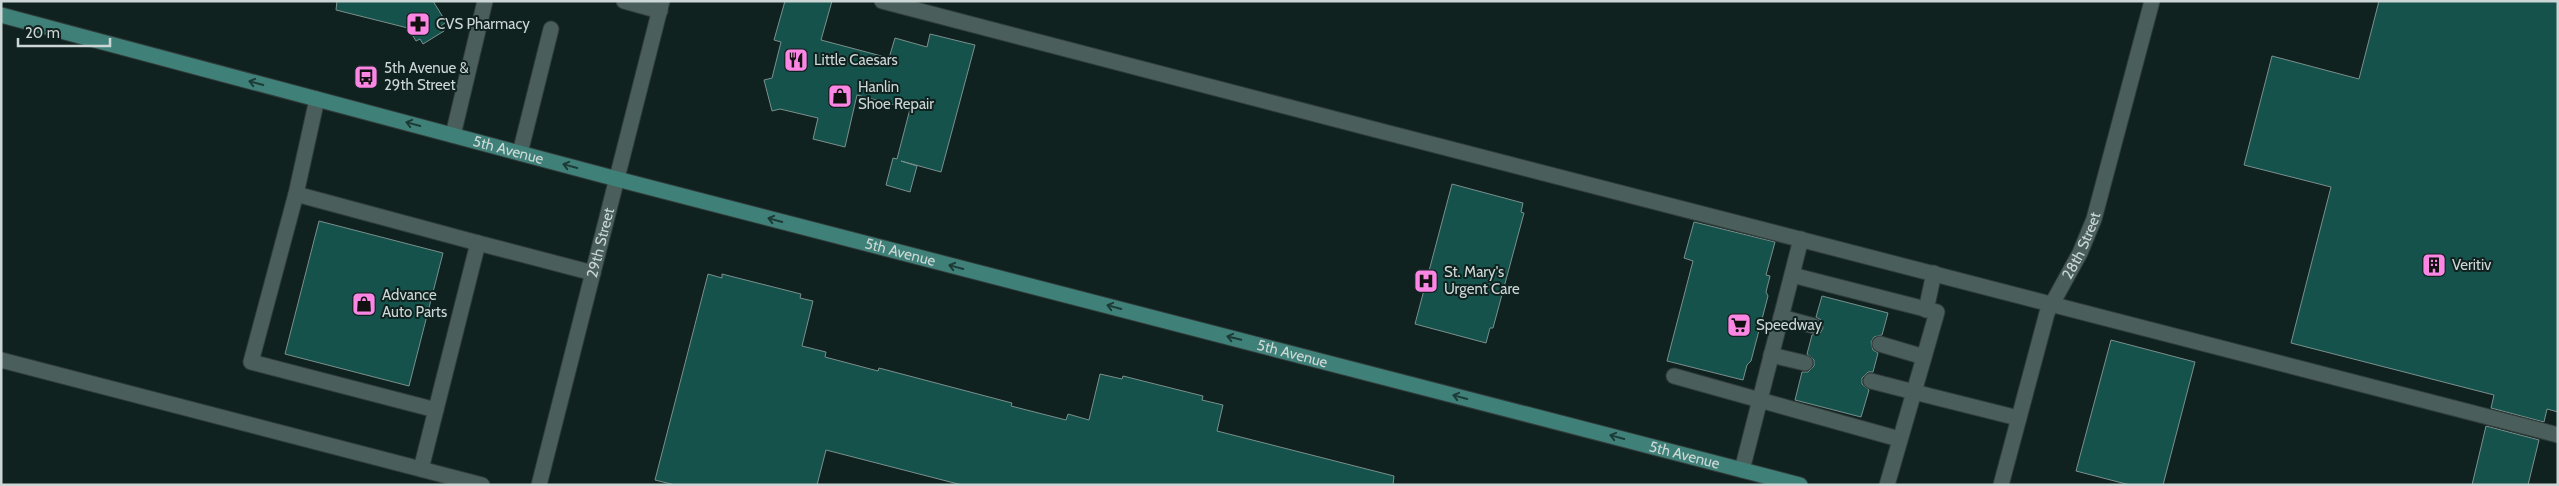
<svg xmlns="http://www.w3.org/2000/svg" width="2559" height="486" font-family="Cabin,sans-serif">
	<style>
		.building { fill: #15524c; stroke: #7a908d }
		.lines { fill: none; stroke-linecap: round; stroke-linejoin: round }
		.lane-casing { stroke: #313c3b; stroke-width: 17 }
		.street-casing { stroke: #313c3b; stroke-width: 17 }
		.secondary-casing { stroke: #313c3b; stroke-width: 17 }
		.primary-casing { stroke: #313c3b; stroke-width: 17 }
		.lane { stroke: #4a5f5c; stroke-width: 15 }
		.street { stroke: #4a5f5c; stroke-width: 15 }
		.secondary { stroke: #4a5f5c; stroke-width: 15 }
		.primary { stroke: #3f8179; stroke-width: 15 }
		.oneway { stroke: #1c3a36 }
		.labels { text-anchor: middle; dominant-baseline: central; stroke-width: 4; stroke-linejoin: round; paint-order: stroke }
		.poi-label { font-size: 15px; fill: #ccd7d5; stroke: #102220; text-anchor: start }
		.street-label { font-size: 15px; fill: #ccd7d5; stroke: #102220 }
	</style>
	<rect width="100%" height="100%" fill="#102220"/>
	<g class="building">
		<polygon points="337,1 433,1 446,22 441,26 444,31 423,44 420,39 416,41 408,28 336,10"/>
		<polygon points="785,1 832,1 821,40 889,58 895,38 927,47 930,34 975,45 941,172 901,161 917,166 910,192 886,185 893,158 897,159 910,109 857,95 845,147 813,139 818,118 780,109 772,111 764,80 772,78 781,42 774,40"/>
		<polygon points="2379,1 2558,1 2558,412 2547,409 2544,422 2491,408 2494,395 2291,343 2331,187 2244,165 2272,56 2359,79"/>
		<polygon points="1452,184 1523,203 1521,212 1524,213 1493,328 1490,328 1486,343 1415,324"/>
		<polygon points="319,221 443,253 409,386 285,354"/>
		<polygon points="1694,222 1775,242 1766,275 1770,276 1766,292 1768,296 1751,361 1747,365 1743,380 1667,361 1693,261 1684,258"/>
		<polygon points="708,274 722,278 722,274 801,294 800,298 813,301 802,346 826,352 825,357 878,371 879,368 1012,403 1011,406 1066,420 1068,414 1089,420 1100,374 1122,379 1123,376 1203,396 1202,400 1223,405 1217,431 1394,476 1393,485 962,485 826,450 817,485 675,485 655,480"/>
		<polygon points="1822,296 1888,313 1882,335 1874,337 1871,342 1873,350 1878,353 1873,372 1868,372 1862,378 1862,384 1869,390 1861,417 1795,400 1802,372 1808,372 1814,366 1814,360 1807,354 1812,335 1820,333 1823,328 1821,320 1816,317"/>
		<polygon points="2111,340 2195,362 2163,485 2130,485 2076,471"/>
		<polygon points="2486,426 2539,440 2528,485 2472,485"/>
	</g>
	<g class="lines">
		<g class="lane-casing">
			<g id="lane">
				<polyline points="624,1 660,11"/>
				<path d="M882 1C1440 148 1999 289 2558 435"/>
				<polyline points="453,135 485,1"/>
				<polyline points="520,153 551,29"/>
				<polyline points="296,194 317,99"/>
				<polyline points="478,243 593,273"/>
				<polyline points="1792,275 1937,312 1914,392 1871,381"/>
				<polyline points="1926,310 1934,273"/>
				<polyline points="1781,317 1814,326"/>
				<polyline points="1880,344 1924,357"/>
				<polyline points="1771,355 1805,363"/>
				<polyline points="1,360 482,485"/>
				<polyline points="1674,376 1899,439"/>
				<polyline points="421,469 478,243 296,194 251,362 436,410"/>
				<polyline points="1742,470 1801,239"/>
				<polyline points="1887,485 1914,392 2018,418"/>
			</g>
		</g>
		<g class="street-casing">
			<g id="street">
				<path id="s1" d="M2001 485 2047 313 2080 253 2094 219 2152 1"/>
			</g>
		</g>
		<g class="secondary-casing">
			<g id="secondary">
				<path id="s2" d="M539 485 662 1"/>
			</g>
		</g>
		<g class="primary-casing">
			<g id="primary">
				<path id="s3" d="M1 15 617 179 1800 485"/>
			</g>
		</g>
		<use href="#lane" class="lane"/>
		<use href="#street" class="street"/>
		<use href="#secondary" class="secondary"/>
		<use href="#primary" class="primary"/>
	</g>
	<defs><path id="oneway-shaft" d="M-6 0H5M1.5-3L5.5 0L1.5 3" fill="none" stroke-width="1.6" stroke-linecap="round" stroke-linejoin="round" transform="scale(1.25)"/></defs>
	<g class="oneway">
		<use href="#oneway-shaft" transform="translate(256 83) rotate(-165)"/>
		<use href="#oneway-shaft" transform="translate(413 124) rotate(-165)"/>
		<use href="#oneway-shaft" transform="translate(570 166) rotate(-165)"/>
		<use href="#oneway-shaft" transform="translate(775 220) rotate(-165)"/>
		<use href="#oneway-shaft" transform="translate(956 267) rotate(-165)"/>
		<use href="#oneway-shaft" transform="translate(1114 307) rotate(-165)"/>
		<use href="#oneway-shaft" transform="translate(1234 338) rotate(-166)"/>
		<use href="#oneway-shaft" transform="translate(1460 397) rotate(-165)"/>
		<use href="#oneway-shaft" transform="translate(1617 437) rotate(-165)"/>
	</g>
	<defs>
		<g id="pharmacy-square" transform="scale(1.25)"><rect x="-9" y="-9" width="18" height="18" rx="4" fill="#fc86e3" stroke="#102220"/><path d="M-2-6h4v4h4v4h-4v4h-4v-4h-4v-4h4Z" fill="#111"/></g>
		<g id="restaurant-square" transform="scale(1.25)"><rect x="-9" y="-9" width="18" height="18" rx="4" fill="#fc86e3" stroke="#102220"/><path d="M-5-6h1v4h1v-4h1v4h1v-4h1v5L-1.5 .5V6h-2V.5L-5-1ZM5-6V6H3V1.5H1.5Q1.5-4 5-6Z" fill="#111"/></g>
		<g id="bus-square" transform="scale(1.25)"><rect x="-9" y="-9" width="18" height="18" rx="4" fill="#fc86e3" stroke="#102220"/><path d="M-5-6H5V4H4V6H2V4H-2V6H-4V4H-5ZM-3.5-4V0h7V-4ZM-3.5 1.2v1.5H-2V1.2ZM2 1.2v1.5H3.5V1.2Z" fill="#111"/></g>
		<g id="shop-square" transform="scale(1.25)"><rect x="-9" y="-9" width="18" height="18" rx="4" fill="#fc86e3" stroke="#102220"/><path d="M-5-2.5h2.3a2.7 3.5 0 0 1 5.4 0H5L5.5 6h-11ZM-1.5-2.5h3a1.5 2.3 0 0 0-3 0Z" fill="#111"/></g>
		<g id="building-square" transform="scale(1.25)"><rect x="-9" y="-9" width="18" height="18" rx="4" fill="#fc86e3" stroke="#102220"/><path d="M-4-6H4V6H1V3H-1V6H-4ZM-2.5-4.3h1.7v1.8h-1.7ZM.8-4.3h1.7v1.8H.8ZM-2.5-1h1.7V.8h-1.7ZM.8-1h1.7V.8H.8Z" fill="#111"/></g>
		<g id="hospital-square" transform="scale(1.25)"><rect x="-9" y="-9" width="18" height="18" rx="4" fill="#fc86e3" stroke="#102220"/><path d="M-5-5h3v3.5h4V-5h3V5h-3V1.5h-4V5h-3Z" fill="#111"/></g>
		<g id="supermarket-square" transform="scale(1.25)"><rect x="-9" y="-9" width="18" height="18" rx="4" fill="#fc86e3" stroke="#102220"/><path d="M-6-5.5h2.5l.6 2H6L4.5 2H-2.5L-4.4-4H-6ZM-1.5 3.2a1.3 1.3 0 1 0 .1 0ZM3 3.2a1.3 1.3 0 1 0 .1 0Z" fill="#111"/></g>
	</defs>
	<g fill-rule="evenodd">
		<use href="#pharmacy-square" x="418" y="24"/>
		<use href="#restaurant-square" x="796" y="60"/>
		<use href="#bus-square" x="366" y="77"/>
		<use href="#shop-square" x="840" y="96"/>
		<use href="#building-square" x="2434" y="265"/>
		<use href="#hospital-square" x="1426" y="281"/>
		<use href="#shop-square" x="364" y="304"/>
		<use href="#supermarket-square" x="1739" y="325"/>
	</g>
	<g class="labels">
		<g class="poi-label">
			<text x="436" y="24">CVS Pharmacy</text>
			<text x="814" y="60">Little Caesars</text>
			<text x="384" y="68">5th Avenue &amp;<tspan x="384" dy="17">29th Street</tspan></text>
			<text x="858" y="87">Hanlin<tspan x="858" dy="17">Shoe Repair</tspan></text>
			<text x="2452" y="265">Veritiv</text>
			<text x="1444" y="272">St. Mary's<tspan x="1444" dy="17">Urgent Care</tspan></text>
			<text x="382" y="295">Advance<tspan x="382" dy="17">Auto Parts</tspan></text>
			<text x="1756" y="325">Speedway</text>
		</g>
		<g class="street-label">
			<text stroke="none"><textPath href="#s3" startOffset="525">5th Avenue</textPath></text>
			<text stroke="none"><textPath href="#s2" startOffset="250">29th Street</textPath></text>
			<text stroke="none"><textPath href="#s1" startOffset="254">28th Street</textPath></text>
			<text stroke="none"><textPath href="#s3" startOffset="930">5th Avenue</textPath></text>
			<text stroke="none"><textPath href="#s3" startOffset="1335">5th Avenue</textPath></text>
			<text stroke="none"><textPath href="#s3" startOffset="1740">5th Avenue</textPath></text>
		</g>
	</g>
	<rect width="2559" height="486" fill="none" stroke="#ccd7d5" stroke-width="5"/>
	<path d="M18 38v8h92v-8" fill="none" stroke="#ccd7d5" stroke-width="2.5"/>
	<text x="25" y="38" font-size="15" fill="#ccd7d5" stroke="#102220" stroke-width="4" paint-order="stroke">20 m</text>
</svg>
